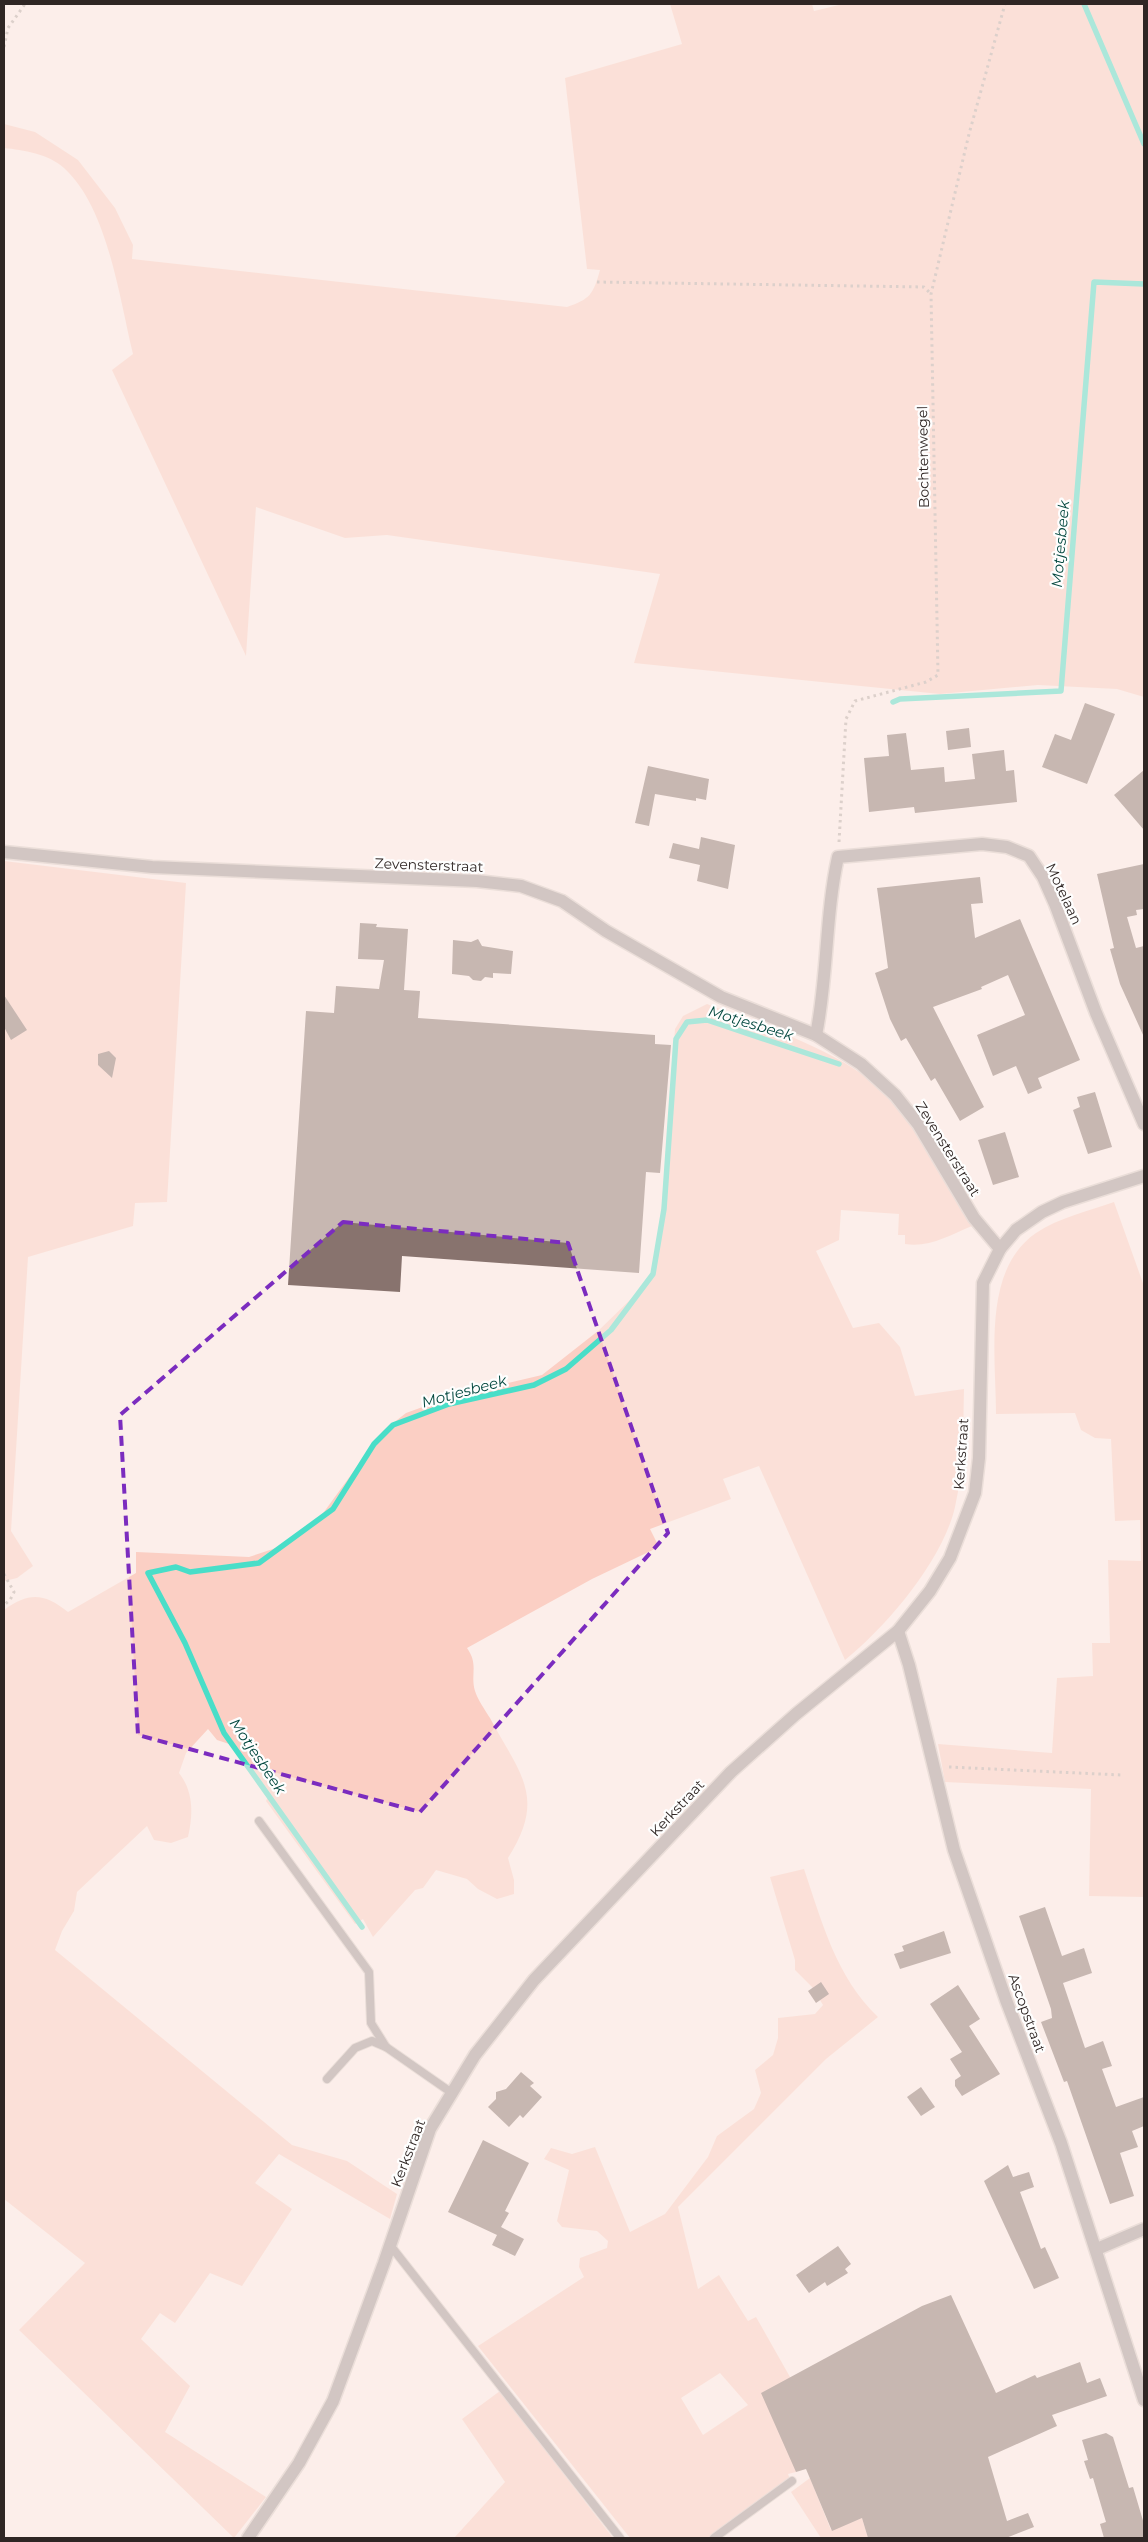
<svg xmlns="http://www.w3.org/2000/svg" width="1148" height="2542" font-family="Montserrat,sans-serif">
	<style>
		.green { fill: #fbcfc4; fill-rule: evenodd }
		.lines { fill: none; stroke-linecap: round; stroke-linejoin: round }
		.stream { stroke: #49dec8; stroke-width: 5.5 }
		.building { fill: #88736e }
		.lane-casing { stroke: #d7cac6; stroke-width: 10 }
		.street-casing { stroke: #d7cac6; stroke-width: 15 }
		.path { stroke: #b6aaa6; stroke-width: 3; stroke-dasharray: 2.5 4; stroke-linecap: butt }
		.lane { stroke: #a09694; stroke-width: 8 }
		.street { stroke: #a09694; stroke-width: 12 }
		.marked { fill: none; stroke: #7b2cbf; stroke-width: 4; stroke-dasharray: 10 6; stroke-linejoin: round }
		.labels { text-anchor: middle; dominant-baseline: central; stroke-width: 4.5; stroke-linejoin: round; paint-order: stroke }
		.street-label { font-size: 14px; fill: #2f2624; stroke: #fefefe }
		.water-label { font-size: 15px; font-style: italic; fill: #054940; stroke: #fefefe }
	</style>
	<rect width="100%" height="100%" fill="#fceeea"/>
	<g class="green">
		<path d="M670 4H812L814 11 843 4H1144V697L1117 689 1038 685 940 694 634 663 660 574 387 535 345 538 256 507 246 656 112 370 133 354C119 297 108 208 64 168 49 154 23 150 4 148V124L35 132 78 160 115 208 133 245 132 259 567 307C590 299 593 295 600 270L587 269 565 78 682 44Z"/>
		<polygon points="4,861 186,883 167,1202 135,1203 133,1226 28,1257 11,1531 33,1566 17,1578 5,1581"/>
		<path d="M707 1004C780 1033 864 1056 912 1122L972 1226C950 1235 929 1248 905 1244V1235H898L899 1214 841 1210 839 1240 816 1251 853 1328 879 1323 900 1347 915 1396 964 1389C963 1429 964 1468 955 1507 943 1560 887 1626 845 1660L759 1466 723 1479 731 1499 650 1529 659 1547 592 1579 467 1648C479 1665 470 1674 475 1691 478 1700 485 1710 490 1718 520 1774 547 1797 508 1858L514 1880V1894L497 1899 478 1889 467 1879 436 1870 423 1888 415 1890 373 1937 363 1919 355 1924 266 1801 269 1795 229 1744 217 1740 208 1729 186 1753 179 1773C194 1792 193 1815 188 1837L171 1843 154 1840 147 1826 77 1892 74 1911 62 1931 55 1950 292 2145 347 2161 397 2194 390 2219 279 2154 255 2183 292 2209 242 2286 210 2273 175 2323 160 2313 141 2339 190 2386 165 2432 266 2497 234 2538 19 2330 85 2263 4 2199V1610C29 1592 44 1593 68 1612L136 1573V1552L249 1557 279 1547 313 1527 383 1431 406 1413 456 1395 542 1375 598 1331 633 1297 651 1274 660 1231 675 1029 683 1016Z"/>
		<path d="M1114 1202 1144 1286V1897L1089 1896 1091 1789 945 1782 938 1744 1052 1753 1057 1678 1093 1676 1092 1643H1110L1108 1560 1141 1561 1140 1520 1115 1521 1111 1439 1095 1438 1081 1430 1075 1413 996 1414C996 1356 982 1270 1036 1233 1058 1218 1089 1211 1114 1202Z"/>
		<path d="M804 1869C822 1922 836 1977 878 2017L826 2059 678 2207 698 2289 719 2275 748 2321 756 2317 790 2377 796 2472 788 2474 790 2479 712 2538H630L478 2346 584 2277 579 2267 580 2258 607 2248 608 2241 597 2231 562 2227 557 2221 569 2170 544 2159 551 2148 572 2154 595 2147 630 2232 665 2214 708 2157 717 2136 754 2109 761 2093 755 2070 773 2055 778 2038V2018L815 2014 823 2005 812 1987 795 1970V1960L770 1877ZM720 2373 748 2405 703 2435 681 2398Z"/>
		<polygon points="500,2391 613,2538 454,2538 505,2482 462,2419"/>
		<polygon points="810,2478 831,2530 862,2518 868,2538 821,2538 791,2492"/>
	</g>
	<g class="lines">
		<g class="stream">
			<polyline points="1084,4 1144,144"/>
			<polyline points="893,702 900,699 1061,691 1094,282 1144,284"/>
			<polyline points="362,1927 224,1733 185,1643 148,1573 176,1567 190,1572 259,1563 333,1509 374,1444 393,1425 449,1404 534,1385 566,1369 611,1330 653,1274 664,1209 676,1039 687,1022 707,1020 839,1064"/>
		</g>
	</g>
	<g class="building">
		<polygon points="1085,703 1115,714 1087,784 1042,767 1055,734 1071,740"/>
		<polygon points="969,728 971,747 948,750 946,731"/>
		<polygon points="906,733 911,770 944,767 945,782 975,779 972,754 1004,750 1006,771 1014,770 1017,802 915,813 914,807 869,812 864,758 889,756 887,735"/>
		<polygon points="648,766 709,779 706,800 696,798 696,801 655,794 649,826 635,823"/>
		<polygon points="1144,770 1144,830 1114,795"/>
		<polygon points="701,837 735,845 728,889 697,881 700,865 669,858 673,843 699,849"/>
		<polygon points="1144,864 1144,909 1136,910 1137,915 1127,917 1136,948 1144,946 1144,1037 1120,984 1110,949 1114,948 1097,874"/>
		<polygon points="980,877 983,903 971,904 975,938 1020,919 1080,1060 1038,1078 1042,1088 1028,1094 1016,1066 993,1076 977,1035 1025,1015 1008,975 981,987 982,989 933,1007 984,1107 960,1121 935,1078 931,1081 906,1038 901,1041 890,1019 875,973 888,968 877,888"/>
		<polygon points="360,923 377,924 376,927 408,929 404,990 420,991 418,1018 655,1035 655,1044 671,1045 660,1173 646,1172 639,1273 402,1256 400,1292 288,1285 306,1011 334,1013 336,986 379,989 384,960 358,959"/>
		<polygon points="478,939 482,946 513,951 511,974 493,973 493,978 485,977 481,981 473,980 469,976 452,974 453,940 471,942"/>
		<polygon points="4,995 27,1030 11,1040 4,1027"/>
		<polygon points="109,1051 116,1058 112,1078 98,1065 98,1054"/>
		<polygon points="1095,1092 1112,1147 1088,1154 1073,1110 1080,1107 1077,1097"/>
		<polygon points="1005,1132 1019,1177 993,1185 978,1140"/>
		<polygon points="1045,1907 1062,1956 1084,1948 1092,1973 1063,1983 1085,2048 1103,2041 1112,2066 1102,2069 1116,2107 1144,2097 1144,2126 1132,2131 1138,2147 1120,2153 1134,2196 1110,2204 1067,2081 1064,2082 1041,2022 1052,2018 1051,2009 1019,1916"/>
		<polygon points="944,1931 951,1953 900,1969 894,1954 904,1951 902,1946"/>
		<polygon points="821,1982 829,1994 816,2003 808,1991"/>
		<polygon points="958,1985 980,2019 969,2026 1000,2074 962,2096 955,2086 955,2080 961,2076 950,2059 962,2052 930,2004"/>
		<polygon points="521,2072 534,2083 530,2086 542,2097 523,2118 520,2115 509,2127 488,2107 496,2099 496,2092 506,2089"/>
		<polygon points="921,2087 935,2107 921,2116 907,2097"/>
		<polygon points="483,2140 529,2163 505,2211 509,2213 501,2227 524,2239 515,2256 492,2245 497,2235 448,2212"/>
		<polygon points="1008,2165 1013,2177 1029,2172 1034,2187 1020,2192 1041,2249 1045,2247 1059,2278 1034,2289 984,2181"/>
		<polygon points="838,2246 851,2264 845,2269 848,2273 827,2286 825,2282 809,2293 796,2275"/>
		<polygon points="951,2295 996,2393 1035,2375 1037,2378 1080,2362 1087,2383 1100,2378 1107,2396 1052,2415 1057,2426 988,2457 1007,2521 1028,2513 1034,2527 1006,2538 868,2538 862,2518 832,2531 806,2469 796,2472 761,2393 922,2306"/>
		<polygon points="1106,2433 1113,2437 1129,2488 1133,2487 1144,2524 1144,2538 1104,2538 1100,2524 1106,2522 1093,2478 1090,2479 1084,2461 1088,2460 1082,2440"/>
	</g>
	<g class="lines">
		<g class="lane-casing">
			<g id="lane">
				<polyline points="259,1821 369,1972 371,2023 386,2047 452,2093"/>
				<polyline points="327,2079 355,2048 372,2041 386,2047"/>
				<polyline points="390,2245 620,2538"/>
				<polyline points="714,2538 792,2481"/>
			</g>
		</g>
		<g class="street-casing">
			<g id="street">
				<polyline points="4,852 152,867 477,881 521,886 562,901 606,931 721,997 816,1035 861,1064 895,1095 918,1124 974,1218 1000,1249"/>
				<path d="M816 1035C828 976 825 916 838 857L982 844 1007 847 1029 856 1043 877 1055 904 1096 1013 1144 1124"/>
				<polyline points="898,1631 909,1665 954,1850 1006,2000 1061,2143 1144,2400"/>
				<polyline points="1097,2249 1144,2229"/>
				<polyline points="248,2538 299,2463 333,2401 384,2263 430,2129 475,2055 534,1980 731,1772 796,1714 898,1631 930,1591 950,1558 975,1493 979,1458 983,1283 1000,1249 1016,1230 1042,1212 1063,1202 1144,1176"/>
			</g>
		</g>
		<g class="path">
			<polyline points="4,47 8,28 25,4"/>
			<polyline points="597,282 924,287 930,293"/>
			<polyline points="839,842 846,719 855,701 926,682 938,675 931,294 969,134 1005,4"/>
			<polyline points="4,1574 14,1592 10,1600 4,1605"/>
			<polyline points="949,1767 1121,1775"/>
		</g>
		<use href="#lane" class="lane"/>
		<use href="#street" class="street"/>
	</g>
	<path d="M0 0H1148V2542H0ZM343 1222 568 1243 668 1533 420 1812 138 1735 120 1415Z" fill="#fceeea" fill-opacity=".55" fill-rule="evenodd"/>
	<path class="marked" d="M343 1222 568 1243 668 1533 420 1812 138 1735 120 1415Z"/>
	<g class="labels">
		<g class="street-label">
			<text transform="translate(923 457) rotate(-91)">Bochtenwegel</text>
			<text transform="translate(429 865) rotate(2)">Zevensterstraat</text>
			<text transform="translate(1064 894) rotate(65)">Motelaan</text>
			<text transform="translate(948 1149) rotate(58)">Zevensterstraat</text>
			<text transform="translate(961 1454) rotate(-86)">Kerkstraat</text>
			<text transform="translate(677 1808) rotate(-47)">Kerkstraat</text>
			<text transform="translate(1027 2013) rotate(70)">Ascopstraat</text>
			<text transform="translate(408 2153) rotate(-69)">Kerkstraat</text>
		</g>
		<g class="water-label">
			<text transform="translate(1060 544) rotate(-85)">Motjesbeek</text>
			<text transform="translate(751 1023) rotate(17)">Motjesbeek</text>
			<text transform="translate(464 1391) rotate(-15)">Motjesbeek</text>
			<text transform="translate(258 1756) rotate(56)">Motjesbeek</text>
		</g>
	</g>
	<rect width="1148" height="2542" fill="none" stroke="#2f2624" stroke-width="10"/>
</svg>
